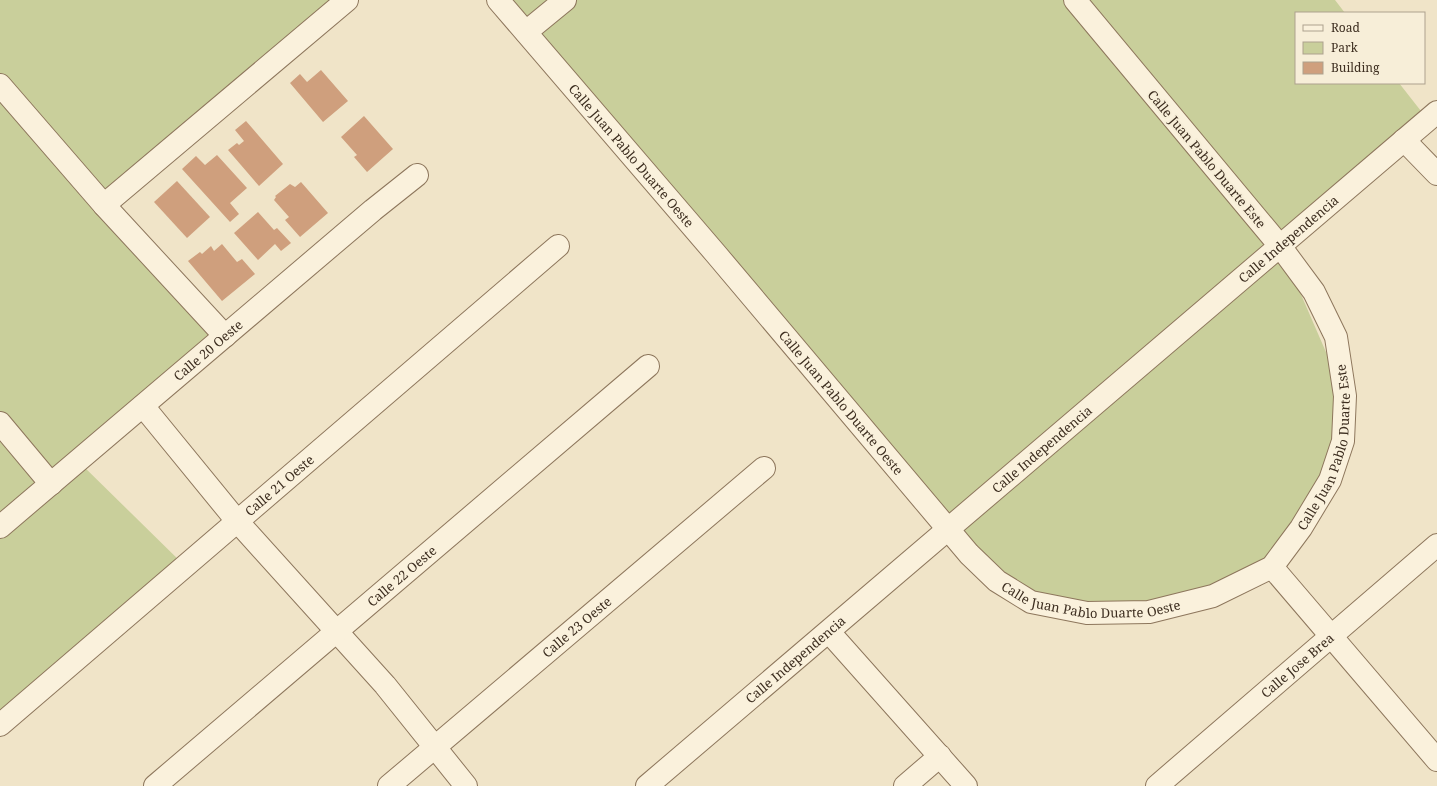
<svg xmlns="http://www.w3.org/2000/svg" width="1437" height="786" font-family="'Noto Serif',serif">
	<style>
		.green { fill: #c9cf9b }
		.building { fill: #cf9f7d }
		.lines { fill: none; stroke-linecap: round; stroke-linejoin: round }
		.minor-casing { stroke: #8d765c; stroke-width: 24 }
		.minor { stroke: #faf1dc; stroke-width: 22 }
		.labels { text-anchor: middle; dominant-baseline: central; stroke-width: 4; stroke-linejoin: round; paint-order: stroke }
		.street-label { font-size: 13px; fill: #3d2e20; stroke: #f7eed8 }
	</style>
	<rect width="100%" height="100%" fill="#f0e4c8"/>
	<g class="green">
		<polygon points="0,0 347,0 104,205 225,336 78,461 185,566 0,732"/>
		<polygon points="499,0 1335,0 1345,13 1296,13 1296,83 1399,83 1428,120 1280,246 1345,396 1343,441 1272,567 1213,596 1087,613 997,581"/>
	</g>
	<g class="building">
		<polygon points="321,70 348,101 323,122 290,83 300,74 307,82"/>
		<polygon points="364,116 393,149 367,172 354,157 357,155 341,137"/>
		<polygon points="246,121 283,164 259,186 228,150 237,143 239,145 244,141 235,130"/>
		<polygon points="217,155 247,188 230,203 239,214 230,222 182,169 196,156 205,165"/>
		<polygon points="177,181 210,217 187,238 154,202"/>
		<polygon points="301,182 328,213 300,237 285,220 289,217 274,200 276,197 275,196 290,184 295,187"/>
		<polygon points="258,212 274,230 277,228 291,243 281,251 275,244 258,260 234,233"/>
		<polygon points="222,244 237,262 242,259 255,274 222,301 188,261 200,252 202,254 211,246 214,251"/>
	</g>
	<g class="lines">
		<g class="minor-casing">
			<g id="minor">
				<path id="s1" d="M498 0 716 254 969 554 997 581 1031 602 1087 613 1149 612 1213 596 1272 567 1301 528 1330 480 1343 441 1345 396 1336 337 1314 292 1280 246 1075 0"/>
				<polyline points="526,32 565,0"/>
				<polyline points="0,85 104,205 225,336"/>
				<polyline points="1404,140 1437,174"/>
				<polyline points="104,205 347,0"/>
				<polyline points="143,406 237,521 385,685 466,786"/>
				<polyline points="0,423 51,484"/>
				<path id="s2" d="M0 527 373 210 417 175"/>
				<polyline points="1272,567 1437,760"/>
				<polyline points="829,632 966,786"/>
				<path id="s3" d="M0 725 558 246"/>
				<path id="s4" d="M155 786 648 366"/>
				<path id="s5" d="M389 786 764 468"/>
				<path id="s6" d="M647 786 1437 112"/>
				<polyline points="905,786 940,756"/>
				<path id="s7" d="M1157 786 1437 545"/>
			</g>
		</g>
		<use href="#minor" class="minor"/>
	</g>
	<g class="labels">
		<g class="street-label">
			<text stroke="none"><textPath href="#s1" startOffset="205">Calle Juan Pablo Duarte Oeste</textPath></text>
			<text transform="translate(1207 159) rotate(50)">Calle Juan Pablo Duarte Este</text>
			<text stroke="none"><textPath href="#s6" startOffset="843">Calle Independencia</textPath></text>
			<text stroke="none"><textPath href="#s2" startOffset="273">Calle 20 Oeste</textPath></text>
			<text stroke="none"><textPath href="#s1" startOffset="529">Calle Juan Pablo Duarte Oeste</textPath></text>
			<text stroke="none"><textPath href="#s1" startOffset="1192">Calle Juan Pablo Duarte Este</textPath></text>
			<text stroke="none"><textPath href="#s6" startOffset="519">Calle Independencia</textPath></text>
			<text stroke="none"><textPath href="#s3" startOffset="368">Calle 21 Oeste</textPath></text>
			<text stroke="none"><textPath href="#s4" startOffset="324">Calle 22 Oeste</textPath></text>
			<text stroke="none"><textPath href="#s1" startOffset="865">Calle Juan Pablo Duarte Oeste</textPath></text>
			<text stroke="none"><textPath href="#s5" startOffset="246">Calle 23 Oeste</textPath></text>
			<text stroke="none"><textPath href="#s6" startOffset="195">Calle Independencia</textPath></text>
			<text stroke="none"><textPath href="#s7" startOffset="185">Calle Jose Brea</textPath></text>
		</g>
	</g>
	<rect x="1295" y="12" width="130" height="72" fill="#f7eed8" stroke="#ada18e"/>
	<rect x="1303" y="25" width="20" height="6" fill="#faf1dc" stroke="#ada18e"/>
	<text x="1331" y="32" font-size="12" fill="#3d2e20">Road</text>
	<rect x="1303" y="42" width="20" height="12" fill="#c9cf9b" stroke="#ada18e"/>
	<text x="1331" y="52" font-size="12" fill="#3d2e20">Park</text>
	<rect x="1303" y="62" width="20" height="12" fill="#cf9f7d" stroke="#ada18e"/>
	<text x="1331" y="72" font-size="12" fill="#3d2e20">Building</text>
</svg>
